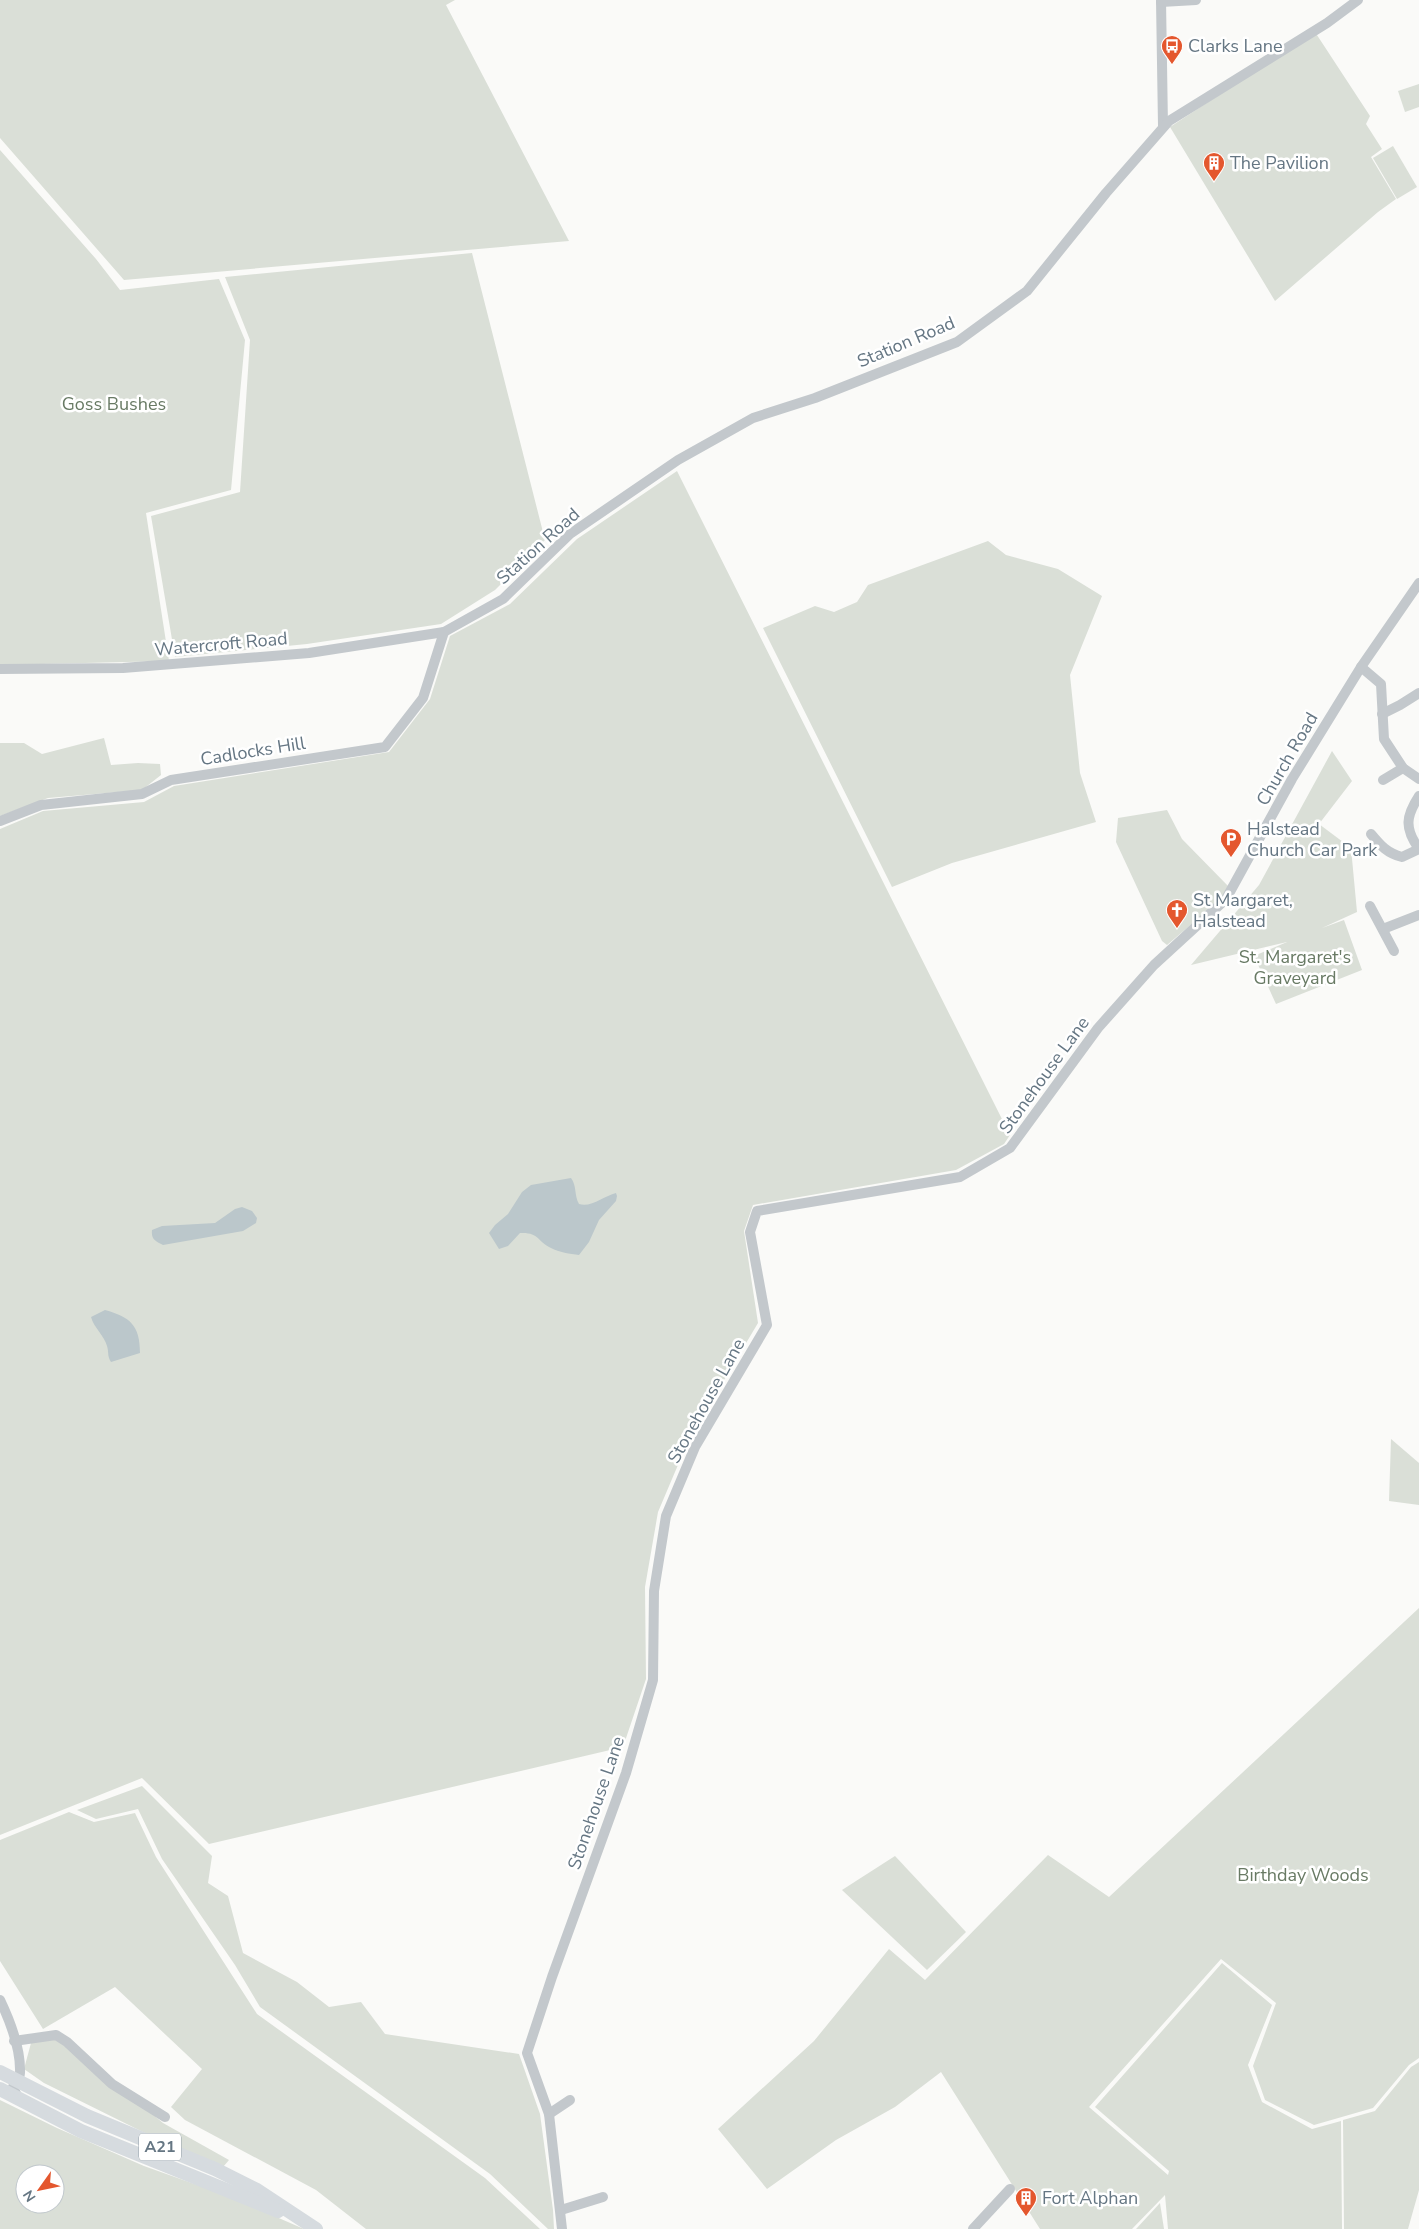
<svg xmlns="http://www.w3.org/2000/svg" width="1419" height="2229" font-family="'Nunito Sans',sans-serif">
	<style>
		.green { fill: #dadfd7; fill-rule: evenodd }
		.water { fill: #bbc7cb }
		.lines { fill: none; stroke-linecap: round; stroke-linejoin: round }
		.minor { stroke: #c3c8cc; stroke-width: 10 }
		.highway { stroke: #d6dbdf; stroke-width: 14 }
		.labels { text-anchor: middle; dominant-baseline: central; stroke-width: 5; stroke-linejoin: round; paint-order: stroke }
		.shield { fill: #fff; stroke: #939fa8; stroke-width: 1 }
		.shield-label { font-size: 16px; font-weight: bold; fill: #657683 }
		.poi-label { font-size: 18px; fill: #657683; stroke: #fff; text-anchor: start }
		.street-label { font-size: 18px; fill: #657683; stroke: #fff }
		.park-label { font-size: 18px; fill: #687a64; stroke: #fff }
	</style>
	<rect width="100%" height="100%" fill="#fafaf8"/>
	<g class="green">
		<polygon points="0,0 455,0 446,5 569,241 124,280 0,138"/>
		<polygon points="1315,32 1370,116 1366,124 1382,149 1371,157 1396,199 1378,212 1275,301 1170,127"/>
		<polygon points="1419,84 1419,107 1405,112 1398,91"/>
		<polygon points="1393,146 1417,187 1397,199 1373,158"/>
		<polygon points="0,150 96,259 120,290 219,279 245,340 231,490 146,513 169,661 0,665"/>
		<polygon points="472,253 545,540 495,590 441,624 307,644 175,657 151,516 240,492 250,340 225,277"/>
		<polygon points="677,471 1010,1135 1004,1144 956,1170 753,1205 744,1231 758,1323 689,1439 658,1512 645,1587 646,1679 623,1747 209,1844 142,1778 0,1835 0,829 43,811 144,802 174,786 389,752 430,699 450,636 510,604 577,539"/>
		<polygon points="988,541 1006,555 1058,569 1102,596 1070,675 1080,773 1096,822 952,863 892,887 763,628 815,606 834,612 857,602 868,585"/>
		<polygon points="104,738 111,765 138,763 160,764 161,775 142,790 48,798 0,816 0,743 24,743 42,754"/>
		<polygon points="1332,751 1352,781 1319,824 1351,848 1357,912 1322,928 1344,920 1362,970 1276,1004 1254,956 1287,942 1191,965 1259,885"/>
		<polygon points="1167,810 1182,839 1229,887 1222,898 1167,945 1162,941 1116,842 1118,818"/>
		<polygon points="1391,1439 1419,1463 1419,1505 1389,1501"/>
		<polygon points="1419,1608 1419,2058 1409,2065 1373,2108 1314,2125 1265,2100 1253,2066 1276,2003 1221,1959 1089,2107 1168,2175 1169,2171 1095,2107 1222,1963 1272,2005 1248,2065 1262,2102 1312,2129 1341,2121 1342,2229 1168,2229 1165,2195 1132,2229 1040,2229 941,2072 895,2107 836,2140 767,2189 718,2129 814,2041 889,1949 925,1980 1048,1855 1109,1897"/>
		<polygon points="142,1786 212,1856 208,1883 228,1896 243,1953 297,1982 329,2007 361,2002 385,2034 519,2054 540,2114 553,2210 554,2229 548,2229 490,2174 260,2007 235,1965 162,1859 138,1809 96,1819 77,1810"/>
		<polygon points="69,1812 94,1822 135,1813 156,1857 257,2014 485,2178 540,2229 366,2229 316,2190 185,2120 171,2107 202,2069 115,1987 43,2029 0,1961 0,1840"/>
		<polygon points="895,1856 966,1932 927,1970 842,1890"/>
		<polygon points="55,2032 163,2123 229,2160 223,2167 151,2136 44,2083 24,2069 31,2043"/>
		<polygon points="1419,2062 1419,2190 1408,2229 1344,2229 1343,2120 1375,2111 1411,2067"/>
		<path d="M0 2100 57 2128 144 2166 228 2196 304 2229H0ZM25 2174H55V2204H25Z"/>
		<polygon points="1160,2203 1164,2229 1136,2229"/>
	</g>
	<g class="water">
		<path d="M571 1178C577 1186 574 1195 579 1204 591 1208 604 1196 616 1193L617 1196 616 1201 599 1220 589 1242 579 1255C570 1254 559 1252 551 1248 537 1241 539 1232 520 1233L508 1246 499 1249 489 1233 495 1225 508 1214 522 1192 531 1185Z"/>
		<path d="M242 1207 252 1211 257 1218 256 1223 243 1231 163 1245C156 1241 151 1240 152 1230L162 1226 215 1223 235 1209Z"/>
		<path d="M105 1310C130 1317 140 1325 140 1353L111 1362C107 1356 109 1352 107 1346 104 1335 94 1328 91 1317Z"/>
	</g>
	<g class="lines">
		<g class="minor">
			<polyline points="1161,0 1163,126"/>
			<polyline points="1161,2 1196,0"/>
			<polyline points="1361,667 1381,684 1384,739 1403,768 1419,779"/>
			<polyline points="0,669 123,668 309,653 444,632 503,599 570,534 678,460 753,418 815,398 957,342 1027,291 1106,193 1169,121 1327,23 1358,0"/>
			<polyline points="1382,714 1400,705 1419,693"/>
			<polyline points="1383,780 1403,768"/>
			<path d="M1419 796C1406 816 1404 828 1419 849"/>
			<polyline points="0,821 41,805 142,794 171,780 385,747 423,698 444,632"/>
			<path d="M1371 834C1381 846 1387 853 1402 857L1419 849"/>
			<polyline points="1370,906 1394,951"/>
			<polyline points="1383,929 1419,915"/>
			<path d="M0 2000C10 2021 21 2049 20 2073 20 2078 15 2083 13 2087L19 2100"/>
			<polyline points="14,2041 56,2035 67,2042 112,2084 165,2117"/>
			<polyline points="549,2114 570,2100"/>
			<polyline points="561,2210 603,2197"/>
			<polyline points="562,2229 549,2114 527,2053 552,1977 626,1773 653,1680 654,1591 666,1516 695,1447 767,1325 750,1232 757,1211 960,1177 1010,1148 1098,1028 1154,965 1226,899 1292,779 1361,667 1419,583"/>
			<polyline points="973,2229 1010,2189"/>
		</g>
		<g class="highway">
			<polyline points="0,2072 87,2116 215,2169 257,2190 316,2229"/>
			<polyline points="0,2089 81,2131 278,2211"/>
		</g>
	</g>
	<defs>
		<g id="bus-pin" transform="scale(1.125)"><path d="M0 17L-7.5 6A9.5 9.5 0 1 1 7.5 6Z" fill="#e4572e" stroke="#fff"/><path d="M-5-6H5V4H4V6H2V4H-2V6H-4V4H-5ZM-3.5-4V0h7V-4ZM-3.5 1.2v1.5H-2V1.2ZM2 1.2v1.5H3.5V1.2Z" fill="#fff"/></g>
		<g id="building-pin" transform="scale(1.125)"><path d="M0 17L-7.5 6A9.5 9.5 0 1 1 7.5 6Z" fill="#e4572e" stroke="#fff"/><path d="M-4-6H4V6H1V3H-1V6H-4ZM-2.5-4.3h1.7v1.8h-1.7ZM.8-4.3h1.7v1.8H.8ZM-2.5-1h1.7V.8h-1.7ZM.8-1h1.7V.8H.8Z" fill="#fff"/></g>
		<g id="parking-pin" transform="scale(1.125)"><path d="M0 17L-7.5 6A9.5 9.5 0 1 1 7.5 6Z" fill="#e4572e" stroke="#fff"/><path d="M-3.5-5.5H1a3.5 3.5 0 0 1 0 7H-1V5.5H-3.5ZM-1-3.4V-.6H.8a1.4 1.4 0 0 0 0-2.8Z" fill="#fff"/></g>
		<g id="church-pin" transform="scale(1.125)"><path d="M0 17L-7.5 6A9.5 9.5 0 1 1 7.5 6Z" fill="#e4572e" stroke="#fff"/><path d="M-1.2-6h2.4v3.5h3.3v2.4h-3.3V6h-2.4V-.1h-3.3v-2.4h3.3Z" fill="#fff"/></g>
	</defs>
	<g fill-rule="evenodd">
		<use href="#bus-pin" x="1172" y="46"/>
		<use href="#building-pin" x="1214" y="163"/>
		<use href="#parking-pin" x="1231" y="839"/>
		<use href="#church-pin" x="1177" y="910"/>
		<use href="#building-pin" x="1026" y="2198"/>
	</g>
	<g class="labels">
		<rect class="shield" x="139" y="2133.5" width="42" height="27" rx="4"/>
		<g class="shield-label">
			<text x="160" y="2147">A21</text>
		</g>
		<g class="poi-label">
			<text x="1188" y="46">Clarks Lane</text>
			<text x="1230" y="163">The Pavilion</text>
			<text x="1247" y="829">Halstead<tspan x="1247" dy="21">Church Car Park</tspan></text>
			<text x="1193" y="900">St Margaret,<tspan x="1193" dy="21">Halstead</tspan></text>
			<text x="1042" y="2198">Fort Alphan</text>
		</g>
		<g class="street-label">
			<text transform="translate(906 342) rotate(-23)">Station Road</text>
			<text transform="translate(538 546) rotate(-42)">Station Road</text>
			<text transform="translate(221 644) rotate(-5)">Watercroft Road</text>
			<text transform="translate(253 751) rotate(-9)">Cadlocks Hill</text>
			<text transform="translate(1287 759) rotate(-60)">Church Road</text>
			<text transform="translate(1044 1075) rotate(-54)">Stonehouse Lane</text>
			<text transform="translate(706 1401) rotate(-61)">Stonehouse Lane</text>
			<text transform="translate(596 1803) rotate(-71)">Stonehouse Lane</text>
		</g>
		<g class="park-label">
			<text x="114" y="404">Goss Bushes</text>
			<text x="1295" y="957">St. Margaret's<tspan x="1295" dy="21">Graveyard</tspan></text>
			<text x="1303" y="1875">Birthday Woods</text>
		</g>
	</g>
	<g transform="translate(40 2189) rotate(237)"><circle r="24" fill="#ffffff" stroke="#c1c8cd"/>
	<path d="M0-4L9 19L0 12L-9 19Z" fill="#e4572e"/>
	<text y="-8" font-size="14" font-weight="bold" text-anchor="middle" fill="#657683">N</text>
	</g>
</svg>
